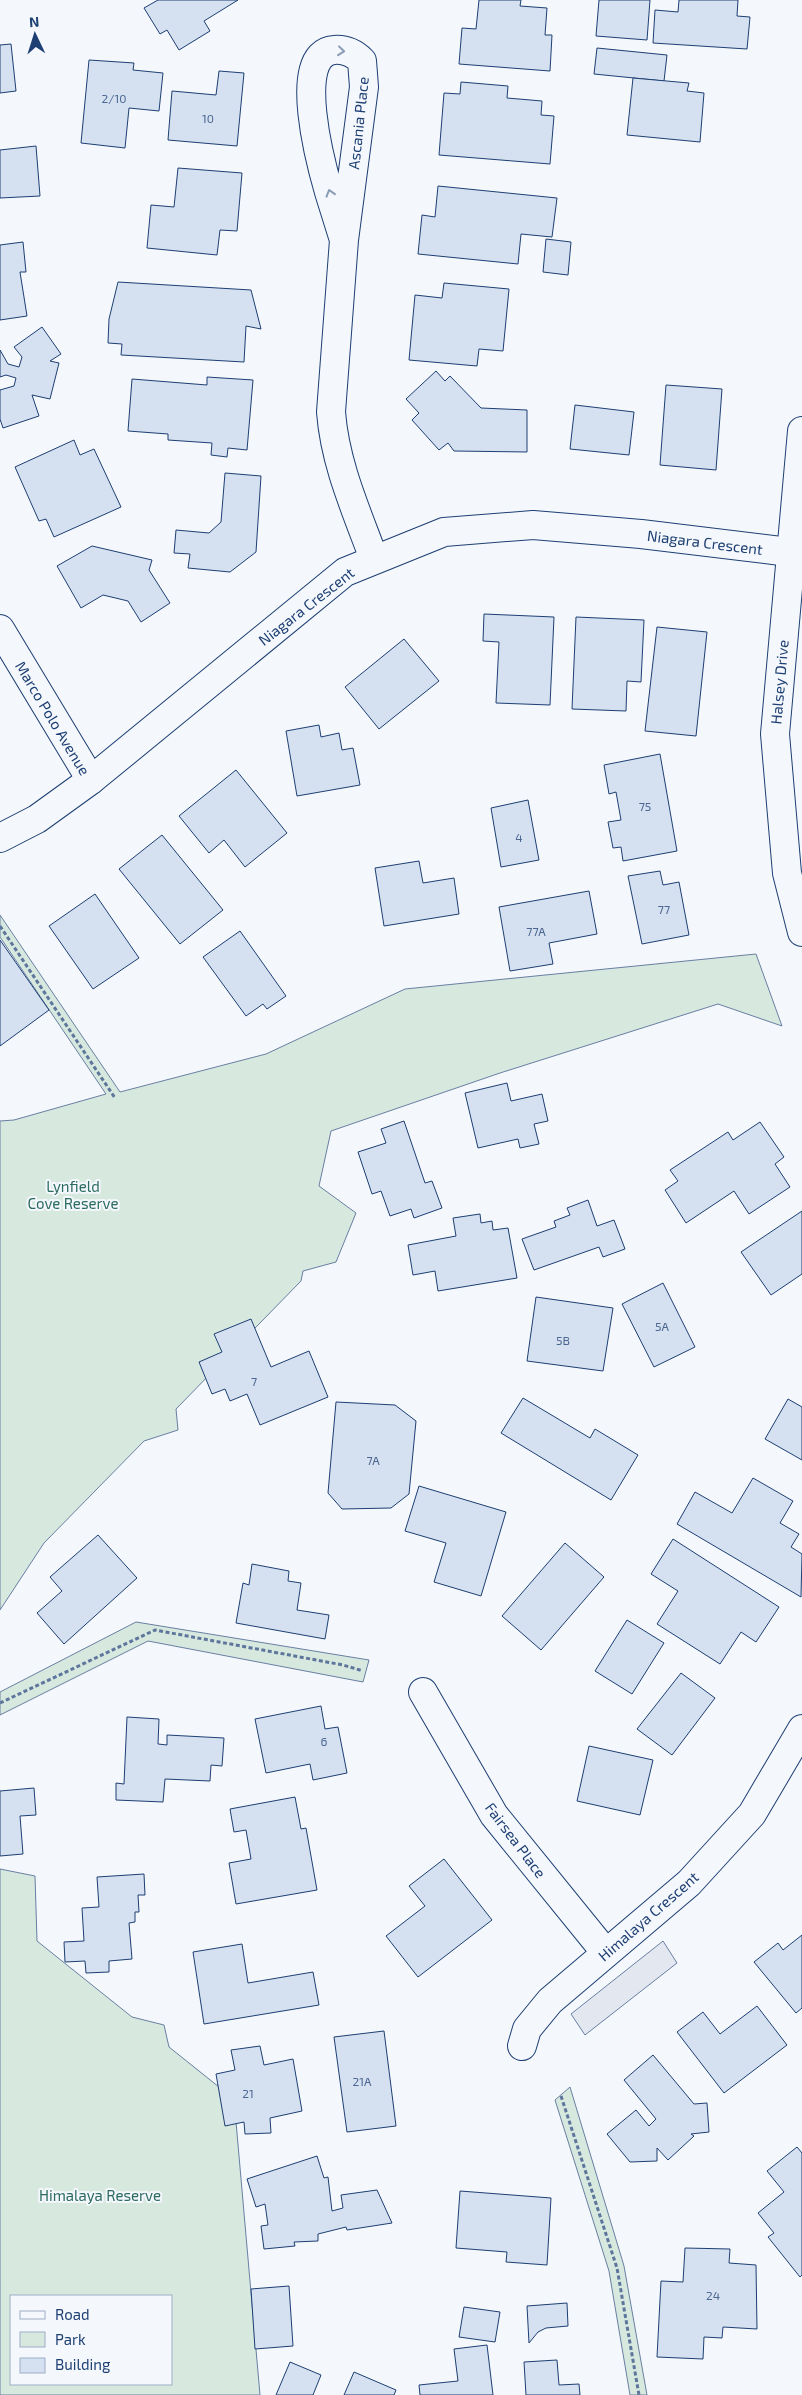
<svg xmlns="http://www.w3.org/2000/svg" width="802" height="2395" font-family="'Exo 2',sans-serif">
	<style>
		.green { fill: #d7e8df; stroke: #687fa3; fill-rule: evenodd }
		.parking { fill: #e3e8f0; stroke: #687fa3 }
		.building { fill: #d5e0f0; stroke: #1d3f73 }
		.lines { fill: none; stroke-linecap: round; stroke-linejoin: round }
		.minor-casing { stroke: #1d3f73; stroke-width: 30 }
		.path { stroke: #5e769c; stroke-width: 3; stroke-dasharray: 4 2.5; stroke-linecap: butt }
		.minor { stroke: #f4f7fb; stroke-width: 28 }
		.oneway { stroke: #889bb7 }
		.labels { text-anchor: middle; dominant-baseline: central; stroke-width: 4; stroke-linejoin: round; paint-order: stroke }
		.number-label { font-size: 12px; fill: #4b6792 }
		.street-label { font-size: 15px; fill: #1d3f73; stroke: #f4f7fb }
		.park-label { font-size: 15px; fill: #2c6c60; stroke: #f4f7fb }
	</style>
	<rect width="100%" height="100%" fill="#f4f7fb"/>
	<g class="green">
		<polygon points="0,915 120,1092 266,1054 405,989 756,954 782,1026 718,1004 500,1073 331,1131 319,1186 356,1213 336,1262 303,1271 301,1281 176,1409 178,1430 144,1441 44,1543 0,1610 0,1121 14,1120 106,1094 0,937"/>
		<polygon points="136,1622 369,1660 363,1682 148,1641 0,1715 0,1692"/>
		<path d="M0 1869 35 1876 37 1941 132 2017 164 2025 169 2047 234 2099 260 2395H0ZM11 2296H171V2384H11Z"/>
		<polygon points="570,2087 624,2266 647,2395 630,2395 609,2271 555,2100"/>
	</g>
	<polygon class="parking" points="663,1941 677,1963 585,2035 571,2014"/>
	<g class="building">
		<polygon points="158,0 238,0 204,21 210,31 179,50 167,30 160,34 144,8"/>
		<polygon points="479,0 521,0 520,6 547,8 545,35 552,35 550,71 459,64 462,28 476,29"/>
		<polygon points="599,0 650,0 647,40 596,36"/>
		<polygon points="679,0 738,0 737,16 750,17 747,49 653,43 655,10 678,12"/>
		<polygon points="11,44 16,91 0,93 0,45"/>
		<polygon points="597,48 667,55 664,81 594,74"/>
		<polygon points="89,60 134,63 133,70 163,73 159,111 129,108 125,148 81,143"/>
		<polygon points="219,71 244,73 237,146 168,140 172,91 216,95"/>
		<polygon points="633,78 689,83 687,91 704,93 700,142 627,135"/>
		<polygon points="461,82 508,86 507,98 542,101 541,115 554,116 550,164 439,155 444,93 460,94"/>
		<polygon points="36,146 40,196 0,198 0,150"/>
		<polygon points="178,168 242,173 237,231 220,230 217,255 147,248 151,205 174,207"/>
		<polygon points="438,186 557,198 552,237 521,234 518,264 418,254 422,215 435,217"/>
		<polygon points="546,239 571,242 568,275 543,272"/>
		<polygon points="23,242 26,272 20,272 27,316 0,320 0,245"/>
		<polygon points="118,282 251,290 261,329 246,326 244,362 121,355 122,344 108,343 109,319"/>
		<polygon points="444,283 509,289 503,351 479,349 477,366 409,360 415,295 442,298"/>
		<polygon points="42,327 61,354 50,361 59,363 50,399 32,395 39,416 3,428 0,419 0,390 14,386 16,378 6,375 0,377 0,350 8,364 19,367 22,357 14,347"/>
		<polygon points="436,371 445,381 450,376 481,408 527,410 527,452 454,451 448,443 439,450 412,420 419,413 406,399"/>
		<polygon points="207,377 253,380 247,450 228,448 227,457 211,455 212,443 168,440 168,434 128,431 132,379 207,385"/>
		<polygon points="666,385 722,389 716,470 660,465"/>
		<polygon points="575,405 634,412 629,455 570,449"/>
		<polygon points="74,440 80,455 94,449 121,507 54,537 46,519 39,521 15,467"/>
		<polygon points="225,473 261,476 256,552 230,572 188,568 190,554 174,553 176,530 209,533 221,522"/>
		<polygon points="92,546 152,560 149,570 170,603 141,622 128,601 103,595 81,608 57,566"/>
		<polygon points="484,614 554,617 550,705 496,703 499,642 483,641"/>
		<polygon points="576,617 644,620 641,682 627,681 626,711 572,709"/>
		<polygon points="657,627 707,632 696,736 645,731"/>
		<polygon points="404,639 439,681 379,729 345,687"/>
		<polygon points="319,725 321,737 339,733 342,750 353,748 360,785 297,796 286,731"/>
		<polygon points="660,754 677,851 623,861 621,847 613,848 608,822 621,820 616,792 609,794 604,765"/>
		<polygon points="236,770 287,833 245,867 224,840 209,853 179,816"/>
		<polygon points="528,800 539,860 501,867 491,808"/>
		<polygon points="162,835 223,910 180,944 119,869"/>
		<polygon points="419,861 423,883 454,878 459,914 384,926 375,868"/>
		<polygon points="660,871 663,885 679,882 689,935 642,944 628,876"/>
		<polygon points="589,891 597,934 549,943 553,964 510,971 499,907"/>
		<polygon points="95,894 139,958 93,989 49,926"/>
		<polygon points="240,931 286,996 267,1009 263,1004 246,1016 203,957"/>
		<polygon points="0,940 49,1010 0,1046"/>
		<polygon points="507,1083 511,1101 542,1094 548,1121 534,1124 539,1144 520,1148 518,1139 478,1148 465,1093"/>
		<polygon points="404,1121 425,1183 432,1181 442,1208 414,1218 411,1209 390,1216 381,1191 372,1194 358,1152 386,1143 381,1129"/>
		<polygon points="760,1122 784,1157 775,1164 790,1187 749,1214 734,1191 686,1223 665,1190 678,1181 670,1170 728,1132 733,1140"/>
		<polygon points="588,1200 597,1226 614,1220 625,1249 603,1257 599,1247 534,1270 522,1239 556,1227 554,1221 570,1215 567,1208"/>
		<polygon points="802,1211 802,1274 771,1295 741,1252"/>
		<polygon points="480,1214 481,1223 492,1221 493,1230 508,1228 517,1278 438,1291 435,1271 413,1275 408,1245 456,1236 453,1218"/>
		<polygon points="663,1283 695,1347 654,1367 622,1304"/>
		<polygon points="536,1297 613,1308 603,1371 527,1361"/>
		<polygon points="251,1319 271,1367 309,1351 328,1397 260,1425 247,1394 230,1401 225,1389 212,1394 199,1362 222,1352 214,1334"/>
		<polygon points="523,1398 590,1438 595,1429 638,1455 611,1500 501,1433"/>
		<polygon points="788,1399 802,1407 802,1460 765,1439"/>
		<polygon points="336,1402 395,1405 416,1421 409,1494 391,1508 342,1509 328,1493"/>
		<polygon points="753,1478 793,1501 780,1523 799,1534 791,1547 802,1554 801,1597 677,1524 695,1492 732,1513"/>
		<polygon points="419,1486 506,1512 481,1596 434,1582 446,1543 405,1531"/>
		<polygon points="98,1535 137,1578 64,1644 37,1613 62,1591 50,1577"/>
		<polygon points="673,1539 779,1607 756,1642 741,1632 720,1664 657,1624 678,1591 651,1574"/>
		<polygon points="565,1543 604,1577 541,1650 502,1616"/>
		<polygon points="252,1564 289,1571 288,1581 301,1583 297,1610 329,1615 325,1639 236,1623 243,1583 249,1585"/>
		<polygon points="627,1620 664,1643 632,1694 595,1671"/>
		<polygon points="681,1673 715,1698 672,1755 637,1729"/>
		<polygon points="321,1706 325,1729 338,1727 347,1773 313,1780 310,1764 266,1773 255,1719"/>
		<polygon points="127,1717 159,1719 158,1744 167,1745 167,1735 224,1738 222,1766 211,1765 210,1781 165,1779 163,1802 116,1800 116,1783 124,1784"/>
		<polygon points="589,1746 653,1760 640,1815 577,1801"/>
		<polygon points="34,1788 36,1815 20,1816 23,1854 0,1856 0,1791"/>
		<polygon points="295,1797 301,1829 306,1828 317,1890 236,1904 229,1863 251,1859 246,1830 234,1832 230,1809"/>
		<polygon points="444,1859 492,1920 418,1977 386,1936 425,1906 409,1886"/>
		<polygon points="144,1874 145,1895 138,1895 139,1912 135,1912 135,1922 129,1923 132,1959 109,1961 109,1972 86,1973 85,1961 65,1962 64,1942 84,1941 82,1908 99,1907 97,1877"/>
		<polygon points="802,1935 802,2008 796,2013 754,1962 778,1943 783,1950"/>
		<polygon points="242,1944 248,1983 313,1972 319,2005 204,2024 193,1952"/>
		<polygon points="757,2006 787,2045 724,2093 677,2032 703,2012 720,2034"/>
		<polygon points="384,2031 396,2126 347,2132 334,2037"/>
		<polygon points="260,2046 264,2065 293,2059 302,2111 270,2118 271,2133 245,2134 244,2122 225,2126 216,2074 235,2070 231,2050"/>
		<polygon points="653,2055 694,2104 707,2103 709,2132 691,2134 694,2136 668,2160 657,2148 657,2161 630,2162 607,2134 636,2110 649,2126 656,2119 624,2080"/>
		<polygon points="797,2147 802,2153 802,2275 800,2277 768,2237 774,2233 758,2213 784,2192 767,2171"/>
		<polygon points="317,2156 324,2178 328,2177 332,2211 343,2208 341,2195 377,2190 392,2223 347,2230 346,2227 318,2234 318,2241 294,2242 295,2246 264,2249 261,2226 268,2225 265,2204 256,2207 247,2179"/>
		<polygon points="460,2191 551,2198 547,2265 506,2262 507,2252 456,2248"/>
		<polygon points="685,2248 730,2249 729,2263 756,2265 757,2329 723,2327 722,2338 704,2337 703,2359 657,2357 661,2281 683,2282"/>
		<polygon points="289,2286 293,2346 255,2349 251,2289"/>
		<polygon points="567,2303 568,2326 546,2328 538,2332 529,2343 527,2306"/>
		<polygon points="464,2307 500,2312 495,2342 459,2337"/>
		<polygon points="487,2345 493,2395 420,2395 419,2385 458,2381 454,2349"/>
		<polygon points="557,2360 559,2385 579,2384 580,2395 526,2395 524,2362"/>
		<polygon points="290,2362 321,2375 313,2395 276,2395"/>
		<polygon points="354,2372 396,2390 394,2395 344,2395"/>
	</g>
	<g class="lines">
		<g class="minor-casing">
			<g id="minor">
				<path d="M344 240C339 224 334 208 329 192 322 168 290 53 334 50 345 49 354 53 362 61L364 87 344 240 331 412C335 464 356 510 374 559"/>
				<polyline points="802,431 775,734 787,873 802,932"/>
				<polyline points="0,629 91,780"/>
				<polyline points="0,838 37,819 91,780 345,572 444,532 533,525 641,534 789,552"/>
				<polyline points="423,1692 494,1815 606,1953"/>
				<polyline points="522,2046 527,2029 550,2001 689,1883 752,1814 802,1729"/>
			</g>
		</g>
		<g class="path">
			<polyline points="0,926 115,1098"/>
			<polyline points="0,1703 155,1630 343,1665 363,1671"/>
			<polyline points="561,2096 617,2268 639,2395"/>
		</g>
		<use href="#minor" class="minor"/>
	</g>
	<defs><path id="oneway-chevron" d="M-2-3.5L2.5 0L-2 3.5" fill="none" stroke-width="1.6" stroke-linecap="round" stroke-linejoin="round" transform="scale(1.25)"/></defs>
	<g class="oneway">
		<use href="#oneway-chevron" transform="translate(341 51) rotate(6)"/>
		<use href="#oneway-chevron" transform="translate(330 193) rotate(-107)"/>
	</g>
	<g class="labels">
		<g class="number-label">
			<text x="114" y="98">2/10</text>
			<text x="208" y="118">10</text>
			<text x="645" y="806">75</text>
			<text x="519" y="837">4</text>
			<text x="664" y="909">77</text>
			<text x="536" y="931">77A</text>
			<text x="662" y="1326">5A</text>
			<text x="563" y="1340">5B</text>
			<text x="254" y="1381">7</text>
			<text x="373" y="1460">7A</text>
			<text x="324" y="1741">6</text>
			<text x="362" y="2081">21A</text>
			<text x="248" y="2093">21</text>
			<text x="713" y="2295">24</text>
		</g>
		<g class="street-label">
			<text transform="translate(358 123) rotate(-84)">Ascania Place</text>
			<text transform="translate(705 542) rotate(7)">Niagara Crescent</text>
			<text transform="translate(306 606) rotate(-38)">Niagara Crescent</text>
			<text transform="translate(779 682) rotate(-85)">Halsey Drive</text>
			<text transform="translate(53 718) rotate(59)">Marco Polo Avenue</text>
			<text transform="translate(516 1840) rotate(53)">Fairsea Place</text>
			<text transform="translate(648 1916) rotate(-41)">Himalaya Crescent</text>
		</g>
		<g class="park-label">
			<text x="73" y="1186">Lynfield<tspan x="73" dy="17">Cove Reserve</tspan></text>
			<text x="100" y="2195">Himalaya Reserve</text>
		</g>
	</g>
	<rect x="10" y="2295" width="162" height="90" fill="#f4f7fb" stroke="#9eadc5"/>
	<rect x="20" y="2311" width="25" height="8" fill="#f4f7fb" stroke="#9eadc5"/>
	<text x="55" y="2320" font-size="15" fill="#1d3f73">Road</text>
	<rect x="20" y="2332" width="25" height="15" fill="#d7e8df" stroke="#9eadc5"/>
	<text x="55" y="2345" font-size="15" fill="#1d3f73">Park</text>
	<rect x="20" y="2358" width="25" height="15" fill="#d5e0f0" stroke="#9eadc5"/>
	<text x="55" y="2370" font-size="15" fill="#1d3f73">Building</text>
	<g transform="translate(35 35) rotate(356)" stroke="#f4f7fb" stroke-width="4" paint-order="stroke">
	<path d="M0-4L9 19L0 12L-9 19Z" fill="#1d3f73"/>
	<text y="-8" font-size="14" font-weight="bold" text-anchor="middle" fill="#1d3f73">N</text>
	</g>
</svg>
